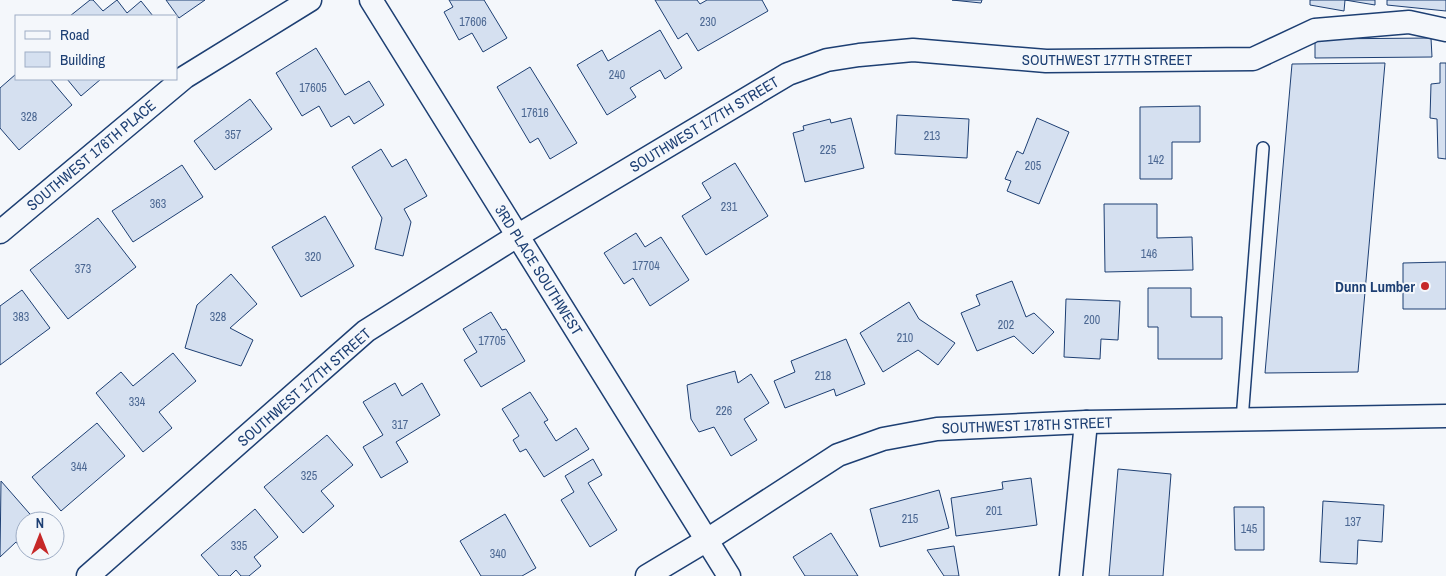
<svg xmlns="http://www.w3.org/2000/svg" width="1446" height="576" font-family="'Archivo Narrow',sans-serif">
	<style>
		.building { fill: #d5e0f0; stroke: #1d3f73 }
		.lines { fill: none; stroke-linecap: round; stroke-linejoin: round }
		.lane-casing { stroke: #1d3f73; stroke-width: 14 }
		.street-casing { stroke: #1d3f73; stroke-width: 25 }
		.lane { stroke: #f4f7fb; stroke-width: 11 }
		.street { stroke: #f4f7fb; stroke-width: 22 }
		.poi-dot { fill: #c62828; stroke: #f4f7fb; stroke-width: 2 }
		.labels { text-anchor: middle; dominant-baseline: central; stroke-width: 4; stroke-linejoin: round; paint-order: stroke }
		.number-label { font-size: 12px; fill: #4b6792 }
		.street-label { font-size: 15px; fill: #1d3f73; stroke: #f4f7fb }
		.poi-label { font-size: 15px; font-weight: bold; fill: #1d3f73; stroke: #f4f7fb; text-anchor: end }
	</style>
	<rect width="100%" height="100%" fill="#f4f7fb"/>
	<g class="building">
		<polygon points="90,0 93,0 103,11 117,0 127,13 141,1 153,16 70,16"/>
		<polygon points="166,0 205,0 179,18"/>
		<polygon points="449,0 484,0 507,38 483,52 472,33 459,40 444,12 453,7"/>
		<polygon points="655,0 697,0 700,4 707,0 762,0 768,11 698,51 687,33 678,39"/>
		<polygon points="952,0 982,0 981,3"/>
		<polygon points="1310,0 1375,0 1375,5 1345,0 1344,11 1310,5"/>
		<polygon points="1387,0 1446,0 1446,11 1387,5"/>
		<polygon points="660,30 682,68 665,79 660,70 630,88 636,97 607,115 577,65 602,50 608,61"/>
		<polygon points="1431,38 1432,57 1315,58 1315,39"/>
		<polygon points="316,48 345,95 369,81 384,105 354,124 349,116 331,127 319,106 302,116 276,73"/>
		<polygon points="1385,63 1358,372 1265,373 1292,64"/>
		<polygon points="1440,63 1446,63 1446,159 1438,158 1437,119 1430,118 1431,84 1440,83"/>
		<polygon points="530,67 577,143 550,159 538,138 530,143 497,87"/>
		<polygon points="16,74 16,79 50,79 72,105 19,150 0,128 0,88"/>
		<polygon points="67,79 101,79 81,96"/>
		<polygon points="250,99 272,129 215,170 194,141"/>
		<polygon points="1200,106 1200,142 1172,142 1172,179 1140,179 1140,107"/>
		<polygon points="897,115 969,119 967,158 895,154"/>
		<polygon points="851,118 864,168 805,182 793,133 804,130 803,126 830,119 831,123"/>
		<polygon points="1037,118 1069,132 1039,204 1007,191 1011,181 1005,179 1017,151 1023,154"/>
		<polygon points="381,149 392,167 406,159 427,196 404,209 411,222 403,256 375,249 382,218 352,167"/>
		<polygon points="735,163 768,216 706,255 682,216 711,198 702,183"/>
		<polygon points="182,165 203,197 133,242 112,211"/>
		<polygon points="1104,204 1157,204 1157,238 1192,237 1193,270 1105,272"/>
		<polygon points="325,216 354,266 301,297 272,247"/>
		<polygon points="98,218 136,267 68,319 30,270"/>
		<polygon points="636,233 645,247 661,237 689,280 650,306 633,278 624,284 604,253"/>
		<polygon points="1446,262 1446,309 1403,309 1403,263"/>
		<polygon points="231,274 257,304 230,328 253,340 241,366 185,348 197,305"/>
		<polygon points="1012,281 1026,317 1034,313 1054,332 1033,354 1014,336 977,351 961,313 980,305 976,295"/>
		<polygon points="1148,288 1191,288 1191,317 1222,317 1222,359 1158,359 1158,327 1148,327"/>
		<polygon points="22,290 50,328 0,365 0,306"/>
		<polygon points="1066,299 1120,301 1118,340 1101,339 1100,359 1064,357"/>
		<polygon points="909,302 919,319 955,343 938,365 918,350 883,372 860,333"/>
		<polygon points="491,312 502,330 506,329 525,361 481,387 464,360 477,352 463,329"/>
		<polygon points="846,339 865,384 836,396 834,389 785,408 774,381 795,372 791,361"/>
		<polygon points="173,353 196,381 159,412 172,428 143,452 96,393 121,372 133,386"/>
		<polygon points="735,371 738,383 751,374 769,403 744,419 757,440 731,456 714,427 699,432 691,419 687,385"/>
		<polygon points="395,383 402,396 422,383 440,415 396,442 408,462 381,478 363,447 383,435 363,402"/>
		<polygon points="530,392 548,420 544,422 556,441 576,428 589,449 544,477 526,449 520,452 513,440 519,436 502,409"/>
		<polygon points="97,423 125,456 61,511 32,477"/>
		<polygon points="327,435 353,465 321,491 334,506 303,533 264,487"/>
		<polygon points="593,459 602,475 588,483 617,530 590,547 561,500 574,492 565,476"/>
		<polygon points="1118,469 1171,474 1163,576 1109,576"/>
		<polygon points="1031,478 1037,525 956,536 951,498 1003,489 1002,482"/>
		<polygon points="1,481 36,521 25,521 25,551 29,551 26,554 16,542 0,557"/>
		<polygon points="939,490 949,528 880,547 870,509"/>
		<polygon points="1323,501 1384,505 1382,542 1358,540 1357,564 1320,562"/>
		<polygon points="1234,507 1264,507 1264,550 1235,550"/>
		<polygon points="255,509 278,537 254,557 261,566 249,576 241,576 236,570 230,576 219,576 201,555"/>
		<polygon points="505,514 536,568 522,576 481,576 460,541"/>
		<polygon points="831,533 858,576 805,576 793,557"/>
		<polygon points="954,546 959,576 944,576 927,550"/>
	</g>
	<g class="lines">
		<g class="lane-casing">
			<polyline id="lane" points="1242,420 1263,148"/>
		</g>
		<g class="street-casing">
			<g id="street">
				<polyline points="371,0 729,576"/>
				<polyline points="0,232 185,77 310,0"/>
				<polyline points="88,576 366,331 517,236 788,74 827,60 859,55 913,50 1046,61 1253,59 1315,30 1409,22 1446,30"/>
				<polyline points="647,576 707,540 838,455 883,439 937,429 1086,422 1446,416"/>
				<polyline points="1071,576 1086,422"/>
			</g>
		</g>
		<use href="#lane" class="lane"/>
		<use href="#street" class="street"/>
	</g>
	<circle class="poi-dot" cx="1425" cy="286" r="5"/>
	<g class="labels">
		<g class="number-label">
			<text x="473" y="22">17606</text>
			<text x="708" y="22">230</text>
			<text x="617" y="75">240</text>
			<text x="313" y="88">17605</text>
			<text x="535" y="113">17616</text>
			<text x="29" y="117">328</text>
			<text x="233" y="135">357</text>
			<text x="932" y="136">213</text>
			<text x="828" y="150">225</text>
			<text x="1156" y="160">142</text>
			<text x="1033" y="166">205</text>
			<text x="158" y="204">363</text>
			<text x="729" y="207">231</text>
			<text x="1149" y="254">146</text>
			<text x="313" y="257">320</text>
			<text x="646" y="266">17704</text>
			<text x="83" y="269">373</text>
			<text x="21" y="317">383</text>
			<text x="218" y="317">328</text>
			<text x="1092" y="320">200</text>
			<text x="1006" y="325">202</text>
			<text x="905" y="338">210</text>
			<text x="492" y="341">17705</text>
			<text x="823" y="376">218</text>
			<text x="137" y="402">334</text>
			<text x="724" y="411">226</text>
			<text x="400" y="425">317</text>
			<text x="79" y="467">344</text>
			<text x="309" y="476">325</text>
			<text x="994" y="511">201</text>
			<text x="910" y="519">215</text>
			<text x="1353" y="522">137</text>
			<text x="1249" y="529">145</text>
			<text x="239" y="546">335</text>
			<text x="498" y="554">340</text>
		</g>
		<g class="street-label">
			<text x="1107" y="59">SOUTHWEST 177TH STREET</text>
			<text transform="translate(704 124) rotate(-31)">SOUTHWEST 177TH STREET</text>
			<text transform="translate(91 155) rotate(-40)">SOUTHWEST 176TH PLACE</text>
			<text transform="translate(539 270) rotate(58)">3RD PLACE SOUTHWEST</text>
			<text transform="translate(304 387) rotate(-41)">SOUTHWEST 177TH STREET</text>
			<text transform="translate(1027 425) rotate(-2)">SOUTHWEST 178TH STREET</text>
		</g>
		<g class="poi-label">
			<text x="1415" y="286">Dunn Lumber</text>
		</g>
	</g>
	<rect x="15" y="15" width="162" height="65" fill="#f4f7fb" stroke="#9eadc5"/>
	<rect x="25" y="31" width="25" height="8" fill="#f4f7fb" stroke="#9eadc5"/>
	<text x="60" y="40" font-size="15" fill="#1d3f73">Road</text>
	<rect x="25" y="52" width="25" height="15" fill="#d5e0f0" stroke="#9eadc5"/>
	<text x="60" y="65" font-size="15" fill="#1d3f73">Building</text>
	<g transform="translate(40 536)"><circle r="24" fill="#f4f7fb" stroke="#9eadc5"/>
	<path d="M0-4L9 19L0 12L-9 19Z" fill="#c62828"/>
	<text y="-8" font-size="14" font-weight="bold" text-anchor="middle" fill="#1d3f73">N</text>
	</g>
</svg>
